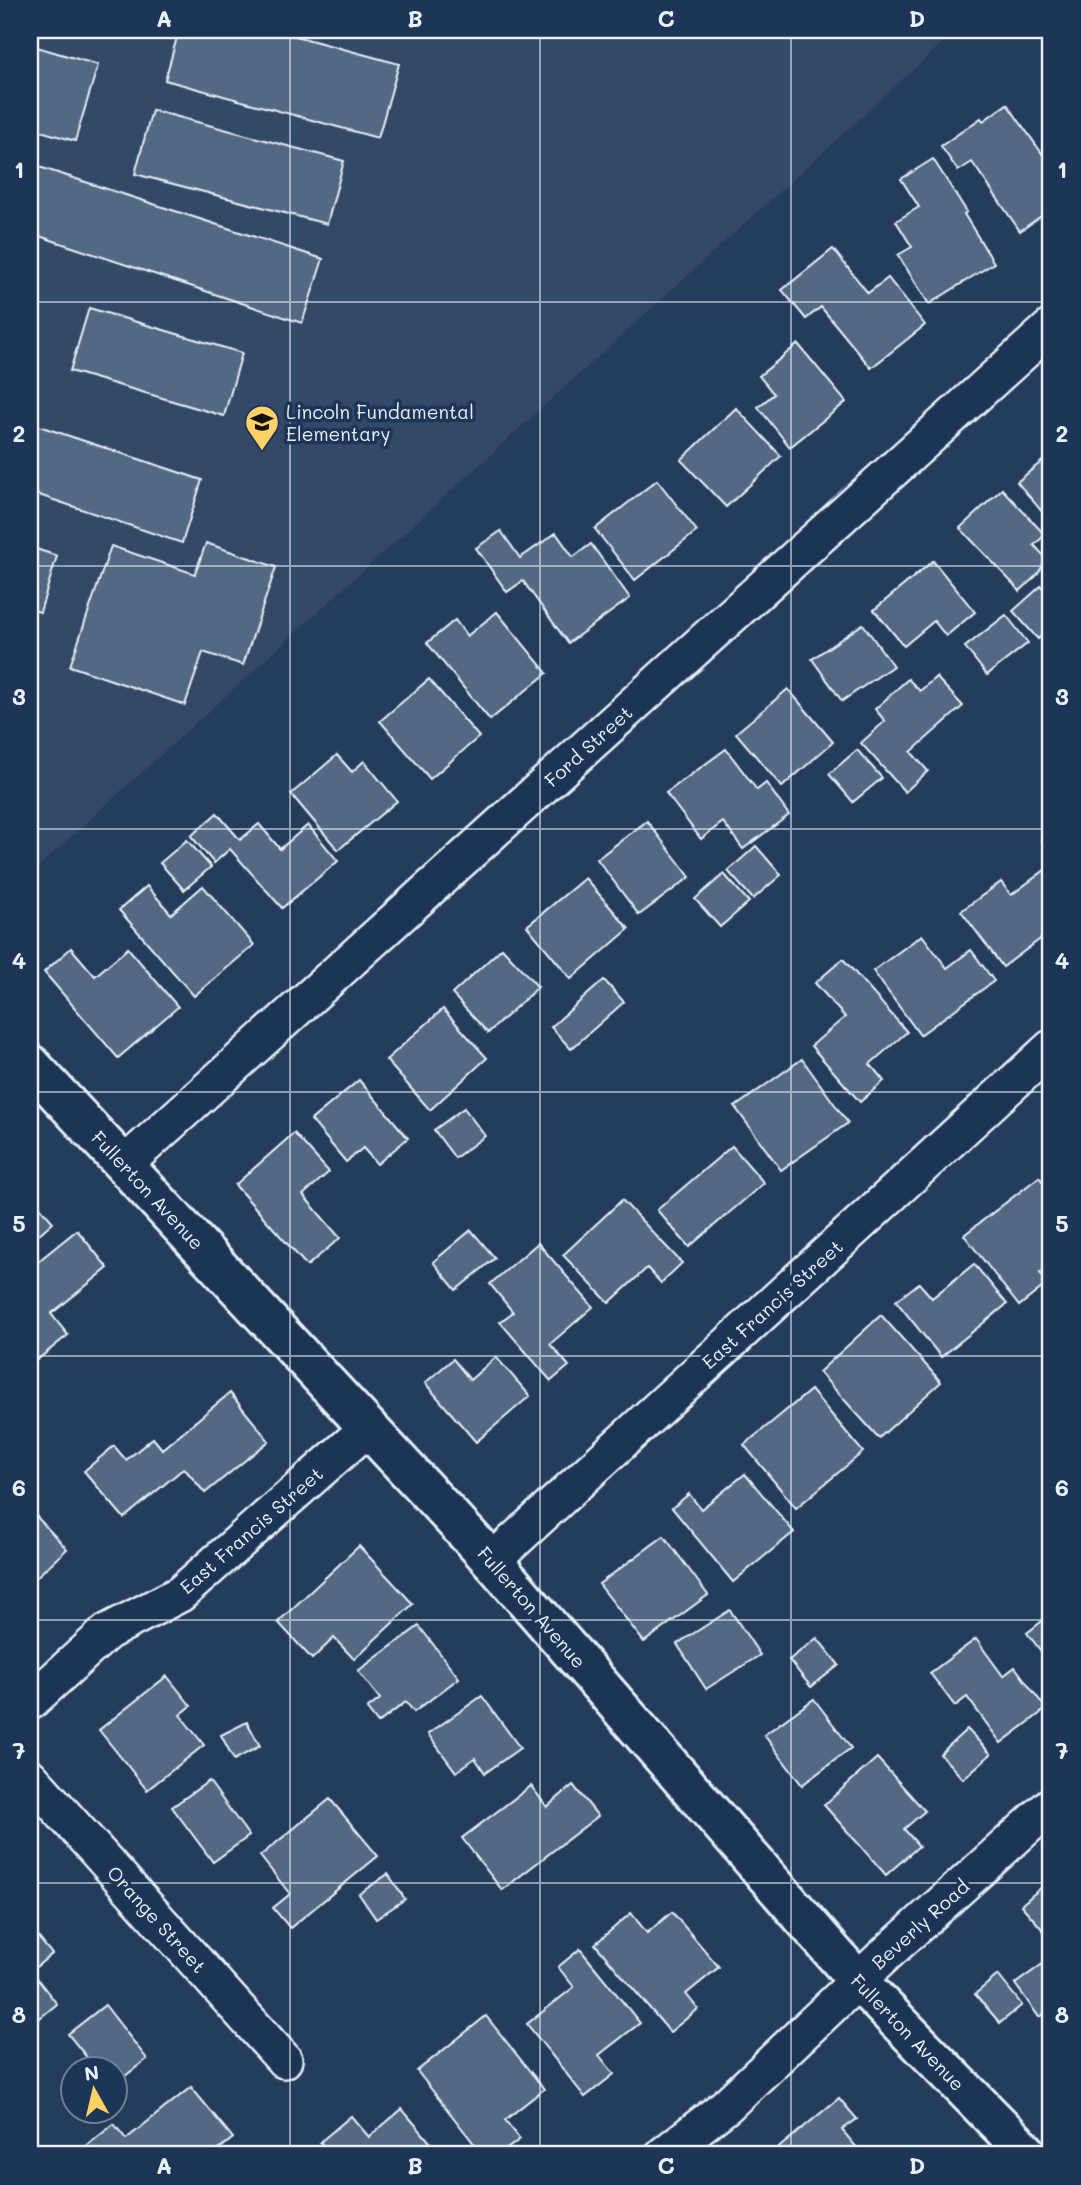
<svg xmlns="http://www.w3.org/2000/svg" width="1081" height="2185" font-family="Mali,sans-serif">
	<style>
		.built { fill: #334a68 }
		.building { fill: #536782; stroke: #e8f1f8; stroke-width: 2 }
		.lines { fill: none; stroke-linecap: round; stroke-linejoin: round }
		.street-casing { stroke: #e8f1f8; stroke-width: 40 }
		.secondary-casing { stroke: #e8f1f8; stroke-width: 44 }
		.street { stroke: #1d3557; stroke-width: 35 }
		.secondary { stroke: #1d3557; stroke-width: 38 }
		.grid { fill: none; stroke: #e8f1f8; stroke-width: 2; stroke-opacity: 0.55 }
		.labels { text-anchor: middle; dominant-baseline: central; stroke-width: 7; stroke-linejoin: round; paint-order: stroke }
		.poi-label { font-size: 19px; fill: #e8f1f8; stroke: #1d3557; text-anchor: start }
		.street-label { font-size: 19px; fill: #e8f1f8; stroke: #1d3557 }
		.neatline { fill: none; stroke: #e8f1f8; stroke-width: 2.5 }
		.grid-label { font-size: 23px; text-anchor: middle; font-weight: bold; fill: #e8f1f8 }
	</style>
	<rect width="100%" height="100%" fill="#253d5d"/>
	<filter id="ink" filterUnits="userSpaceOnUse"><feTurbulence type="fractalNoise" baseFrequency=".0143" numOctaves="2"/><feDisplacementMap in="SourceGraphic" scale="14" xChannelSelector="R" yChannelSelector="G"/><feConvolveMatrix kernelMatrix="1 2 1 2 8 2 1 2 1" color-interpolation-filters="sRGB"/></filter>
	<g filter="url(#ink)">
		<polygon class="built" points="30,30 957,30 30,874"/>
		<g class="building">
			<polygon points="179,30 273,30 399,64 378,138 165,80"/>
			<polygon points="30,45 98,65 75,141 30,128"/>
			<polygon points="1007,104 1051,166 1051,209 1020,231 972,162 958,171 941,146 981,118 983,121"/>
			<polygon points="152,110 344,161 327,224 135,174"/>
			<polygon points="933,159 967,212 964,214 994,263 929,304 898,255 912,247 896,221 919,207 901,179"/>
			<polygon points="30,164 323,259 302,323 30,233"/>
			<polygon points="833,249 868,293 888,278 925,325 871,368 821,307 806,319 782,290"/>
			<polygon points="89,308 242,353 224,416 70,371"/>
			<polygon points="798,344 846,402 790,447 758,407 774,394 759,376"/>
			<polygon points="736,408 781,456 726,507 681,460"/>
			<polygon points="30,423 202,480 182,543 30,492"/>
			<polygon points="1051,454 1051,518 1049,520 1017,482"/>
			<polygon points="657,480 697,531 635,580 595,529"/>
			<polygon points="1002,489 1045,535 1034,545 1047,559 1037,575 1020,591 960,528"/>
			<polygon points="501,531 520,558 556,533 573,557 591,544 630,598 568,643 523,581 507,592 476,548"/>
			<polygon points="206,543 276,567 243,665 203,652 185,705 70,666 111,546 195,574"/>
			<polygon points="30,547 57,556 40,612 30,609"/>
			<polygon points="933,561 975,612 946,636 934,621 904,646 874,610"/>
			<polygon points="1041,586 1051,598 1051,627 1038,639 1013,611"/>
			<polygon points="497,612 547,673 490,720 427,643 455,620 467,636"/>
			<polygon points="1006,615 1028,643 987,675 965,647"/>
			<polygon points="863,624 893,666 842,701 812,659"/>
			<polygon points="936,677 963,706 911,752 928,771 905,792 861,743 885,721 875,709 908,679 920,691"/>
			<polygon points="429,679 479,737 430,779 380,721"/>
			<polygon points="788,689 833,742 782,787 736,733"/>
			<polygon points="726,749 757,790 766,783 789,815 743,849 723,822 701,839 666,793"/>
			<polygon points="857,750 882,778 853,802 829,774"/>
			<polygon points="337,755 352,772 364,761 397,801 338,850 291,794"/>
			<polygon points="217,813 240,840 259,824 280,849 308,825 338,861 282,908 230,849 214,863 191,836"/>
			<polygon points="647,821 690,877 639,915 597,859"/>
			<polygon points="1051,830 1051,850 1041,839"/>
			<polygon points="187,840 211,867 184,890 160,863"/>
			<polygon points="756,846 781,875 753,899 728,871"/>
			<polygon points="1045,870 1051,878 1051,931 1003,967 961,911 1001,882 1011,895"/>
			<polygon points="724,874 749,902 720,927 695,899"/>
			<polygon points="585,878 629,929 571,979 527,926"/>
			<polygon points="147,886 171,914 203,886 254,945 194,996 119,910"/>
			<polygon points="922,935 947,968 971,950 994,981 920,1035 873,971"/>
			<polygon points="71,948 95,976 128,948 178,1007 118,1058 44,972"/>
			<polygon points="502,948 538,987 488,1033 452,994"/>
			<polygon points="843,959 907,1032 870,1064 884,1081 860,1102 811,1046 845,1017 815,983"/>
			<polygon points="604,980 624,1002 571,1049 551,1027"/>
			<polygon points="443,1009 487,1058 430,1110 386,1060"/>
			<polygon points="802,1059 848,1123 781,1170 735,1107"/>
			<polygon points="359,1080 408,1138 377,1164 363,1148 346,1162 311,1120"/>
			<polygon points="464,1108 485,1136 455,1158 434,1130"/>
			<polygon points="294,1133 329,1172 303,1195 340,1238 307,1266 235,1185"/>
			<polygon points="732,1146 764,1183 689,1247 657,1210"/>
			<polygon points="1039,1177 1051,1193 1051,1264 1040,1273 1048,1283 1019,1306 964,1235"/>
			<polygon points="30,1196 53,1222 30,1242"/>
			<polygon points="622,1200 682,1263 661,1283 647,1268 609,1303 563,1255"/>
			<polygon points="77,1230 108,1268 51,1314 68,1335 37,1360 30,1351 30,1268"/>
			<polygon points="471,1230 495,1258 456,1290 433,1262"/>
			<polygon points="538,1243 593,1307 550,1344 569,1366 551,1381 500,1322 513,1312 490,1284"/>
			<polygon points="974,1264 1007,1304 941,1357 896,1301 919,1283 932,1298"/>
			<polygon points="881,1315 941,1382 879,1438 819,1372"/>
			<polygon points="496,1357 530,1396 476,1442 425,1383 453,1359 470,1380"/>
			<polygon points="811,1390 863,1452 796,1508 744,1445"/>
			<polygon points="230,1393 269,1441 205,1493 184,1468 124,1518 84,1471 114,1446 126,1460 153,1438 162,1449"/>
			<polygon points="745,1474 794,1532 733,1582 672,1508 689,1494 701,1509"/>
			<polygon points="36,1516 67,1549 30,1583 30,1522"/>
			<polygon points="664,1536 708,1595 644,1642 599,1584"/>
			<polygon points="359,1546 413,1604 354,1659 334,1638 312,1659 278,1622"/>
			<polygon points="730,1610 760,1655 706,1689 677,1644"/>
			<polygon points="1051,1614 1051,1664 1027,1633"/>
			<polygon points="419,1626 459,1678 414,1712 406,1702 378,1723 367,1709 380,1699 358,1671"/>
			<polygon points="817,1638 839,1665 811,1687 789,1660"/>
			<polygon points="976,1639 1003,1676 1015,1667 1046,1709 1001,1743 967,1697 955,1706 930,1673"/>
			<polygon points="167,1676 191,1706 180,1715 204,1745 147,1790 99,1730"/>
			<polygon points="482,1696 520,1748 485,1773 475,1758 456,1772 428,1734"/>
			<polygon points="814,1699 851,1748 802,1785 764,1735"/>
			<polygon points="247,1722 260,1746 234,1760 221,1735"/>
			<polygon points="967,1729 991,1754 963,1779 940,1754"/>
			<polygon points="877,1758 925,1811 904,1829 919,1846 886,1875 824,1805"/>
			<polygon points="209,1781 249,1836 213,1862 172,1807"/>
			<polygon points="573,1785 598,1816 502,1890 462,1838 531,1786 547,1807"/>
			<polygon points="330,1799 378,1856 290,1928 273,1908 290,1894 260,1856"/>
			<polygon points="388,1874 405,1899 376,1919 359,1894"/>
			<polygon points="1051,1879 1051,1939 1021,1905"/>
			<polygon points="672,1912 719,1967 686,1994 698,2009 670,2032 595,1944 631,1913 647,1933"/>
			<polygon points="34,1932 52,1954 31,1971 57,2004 30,2026 30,1935"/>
			<polygon points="580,1949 640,2023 599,2055 614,2074 585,2097 527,2024 574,1987 558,1967"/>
			<polygon points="1051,1958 1051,2008 1039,2017 1015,1984"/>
			<polygon points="998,1975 1022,2005 1000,2023 975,1994"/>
			<polygon points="105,2005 147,2059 116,2083 116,2070 86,2070 82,2065 89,2060 68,2034"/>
			<polygon points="486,2016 544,2089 505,2120 520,2139 499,2155 483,2155 417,2071"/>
			<polygon points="191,2087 233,2138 212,2155 75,2155 114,2124 126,2139"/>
			<polygon points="839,2098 857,2119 842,2130 863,2155 770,2155"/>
			<polygon points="402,2109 441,2155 331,2155 320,2142 351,2116 369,2137"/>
		</g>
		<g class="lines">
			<g class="street-casing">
				<g id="street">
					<polyline points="125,1164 1051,327"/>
					<polyline points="492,1561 1051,1048"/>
					<polyline points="30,1702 107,1632 180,1594 368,1428"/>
					<polyline points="30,1777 284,2060"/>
					<polyline points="663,2155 726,2106 886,1954 1051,1805"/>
				</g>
			</g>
			<g class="secondary-casing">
				<polyline id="secondary" points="30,1064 492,1561 858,1981 1029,2155"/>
			</g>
			<use href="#street" class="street"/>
			<use href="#secondary" class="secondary"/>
		</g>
	</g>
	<path class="grid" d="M290 30V2155M540 30V2155M791 30V2155M30 302H1051M30 566H1051M30 829H1051M30 1092H1051M30 1356H1051M30 1620H1051M30 1883H1051"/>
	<defs>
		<g id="school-pin" transform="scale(1.75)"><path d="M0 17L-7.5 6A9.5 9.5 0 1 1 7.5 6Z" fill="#ffd166" stroke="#1d3557"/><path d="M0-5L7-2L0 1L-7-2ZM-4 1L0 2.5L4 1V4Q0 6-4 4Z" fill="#111"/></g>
	</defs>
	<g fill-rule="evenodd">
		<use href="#school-pin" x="262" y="422"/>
	</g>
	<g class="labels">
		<g class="poi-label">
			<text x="286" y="411">Lincoln Fundamental<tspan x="286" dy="22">Elementary</tspan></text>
		</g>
		<g class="street-label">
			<text transform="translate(588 746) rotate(-42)">Ford Street</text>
			<text transform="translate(148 1190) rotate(47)">Fullerton Avenue</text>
			<text transform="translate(772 1304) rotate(-42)">East Francis Street</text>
			<text transform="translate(251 1530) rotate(-41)">East Francis Street</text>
			<text transform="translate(532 1607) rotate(49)">Fullerton Avenue</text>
			<text transform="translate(157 1919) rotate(48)">Orange Street</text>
			<text transform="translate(920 1924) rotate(-42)">Beverly Road</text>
			<text transform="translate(908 2032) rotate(46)">Fullerton Avenue</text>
		</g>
	</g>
	<rect width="1081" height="2185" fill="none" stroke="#1d3557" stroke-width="77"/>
	<g transform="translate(94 2090) rotate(352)"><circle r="33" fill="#1d3557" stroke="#6e8097" stroke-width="2"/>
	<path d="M0-5L12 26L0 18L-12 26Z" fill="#ffd166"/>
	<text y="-10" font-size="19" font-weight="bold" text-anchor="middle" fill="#e8f1f8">N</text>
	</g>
	<rect x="38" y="38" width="1004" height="2108" class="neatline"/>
	<g class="grid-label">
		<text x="164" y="27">A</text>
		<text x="415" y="27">B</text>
		<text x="666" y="27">C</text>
		<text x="917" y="27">D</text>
		<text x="19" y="178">1</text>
		<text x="1062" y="178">1</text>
		<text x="19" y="442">2</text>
		<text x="1062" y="442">2</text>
		<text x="19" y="705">3</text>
		<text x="1062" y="705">3</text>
		<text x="19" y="969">4</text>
		<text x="1062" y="969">4</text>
		<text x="19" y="1232">5</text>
		<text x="1062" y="1232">5</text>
		<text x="19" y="1496">6</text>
		<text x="1062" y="1496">6</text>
		<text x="19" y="1759">7</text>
		<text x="1062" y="1759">7</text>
		<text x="19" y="2023">8</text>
		<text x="1062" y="2023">8</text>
		<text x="164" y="2174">A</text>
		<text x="415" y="2174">B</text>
		<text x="666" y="2174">C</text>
		<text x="917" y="2174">D</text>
	</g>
</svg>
